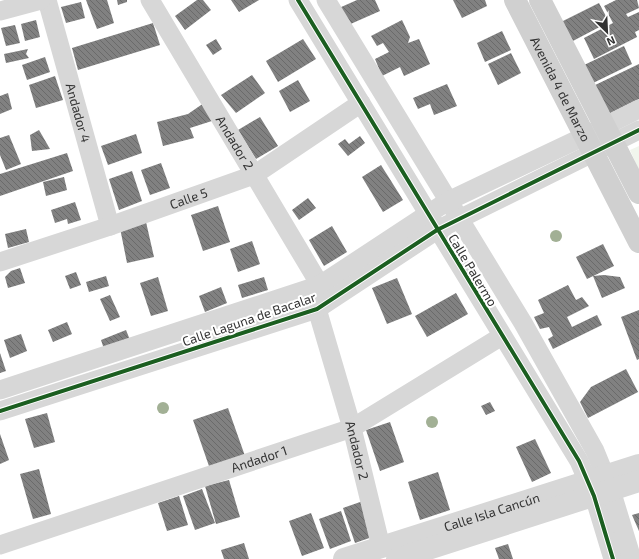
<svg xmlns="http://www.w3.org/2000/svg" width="639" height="559" font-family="'Exo 2',sans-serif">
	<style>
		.green { fill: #f1f5ed }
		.building { fill: url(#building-back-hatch) }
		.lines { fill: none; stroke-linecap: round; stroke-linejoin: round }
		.minor { stroke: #d7d7d7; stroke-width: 19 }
		.tertiary { stroke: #d7d7d7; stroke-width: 22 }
		.secondary { stroke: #d0d0d0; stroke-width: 22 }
		.cycleway-casing { stroke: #fff; stroke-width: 6 }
		.cycleway { stroke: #1b5e20; stroke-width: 4 }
		.tree { fill: #a2b095 }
		.labels { text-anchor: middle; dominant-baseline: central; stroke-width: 4; stroke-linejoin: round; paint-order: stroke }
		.street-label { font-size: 13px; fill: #333; stroke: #fff }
	</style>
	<defs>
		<pattern id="building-back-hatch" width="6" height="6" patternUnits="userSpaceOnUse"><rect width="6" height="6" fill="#818181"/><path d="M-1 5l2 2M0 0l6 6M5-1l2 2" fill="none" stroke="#6a6a6a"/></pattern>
	</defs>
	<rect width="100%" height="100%" fill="#fff"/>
	<polygon class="green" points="639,146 639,170 630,150"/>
	<g class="building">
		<polygon points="86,0 107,0 114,23 97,29"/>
		<polygon points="117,0 127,0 127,2 118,5"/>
		<polygon points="197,0 203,0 211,10 185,30 175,16"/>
		<polygon points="231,0 259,0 239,12"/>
		<polygon points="357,0 375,0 380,11 346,26 339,8"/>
		<polygon points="453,0 485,0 487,6 462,18"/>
		<polygon points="616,0 637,0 639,8 626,14 628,17 639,12 639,30 635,32 637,37 594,59 584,38 613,23 604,6"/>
		<polygon points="81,2 85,18 66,23 61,7"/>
		<polygon points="599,3 609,22 571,42 561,22"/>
		<polygon points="36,20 40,37 25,41 21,24"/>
		<polygon points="402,20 410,37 408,43 419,39 430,64 404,76 400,67 382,76 375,59 389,52 383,43 377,46 371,36"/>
		<polygon points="153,23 160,45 78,70 72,48"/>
		<polygon points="15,25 20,43 6,46 1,28"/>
		<polygon points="502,31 511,50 485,62 477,43"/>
		<polygon points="216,39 222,49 213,55 206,45"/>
		<polygon points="303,39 316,59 278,82 266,61"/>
		<polygon points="624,46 632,64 591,84 582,66"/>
		<polygon points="28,49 26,54 29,58 6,63 4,54"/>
		<polygon points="511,53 521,73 498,85 488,64"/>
		<polygon points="45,57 50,72 27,80 22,65"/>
		<polygon points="639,64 639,99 605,116 591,87"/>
		<polygon points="252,75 265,93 236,113 221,95"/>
		<polygon points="55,76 63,100 36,108 29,85"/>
		<polygon points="298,80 310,101 290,112 279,91"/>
		<polygon points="447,84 457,106 434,115 430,104 418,109 413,98"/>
		<polygon points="8,93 12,109 0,114 0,96"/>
		<polygon points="206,103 215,120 190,128 194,138 163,146 157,122 188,114 201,105"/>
		<polygon points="260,117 278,146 256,159 238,130"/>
		<polygon points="39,130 50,149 32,151 30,135"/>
		<polygon points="136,134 142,153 108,165 101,146"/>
		<polygon points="9,135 21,164 6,170 0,155 0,138"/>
		<polygon points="360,136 365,143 348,156 338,144 345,139 349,144"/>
		<polygon points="67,153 73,171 0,196 0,174"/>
		<polygon points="161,163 170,188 150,195 141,170"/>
		<polygon points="381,165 403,200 383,212 362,177"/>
		<polygon points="132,171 142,201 119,210 109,179"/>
		<polygon points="64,177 67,190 46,196 43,182"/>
		<polygon points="308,198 316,208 299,220 292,210"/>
		<polygon points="75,202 81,220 68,224 67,219 55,223 51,210"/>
		<polygon points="218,206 230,242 203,251 191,215"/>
		<polygon points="146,222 154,257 127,263 120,228"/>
		<polygon points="332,226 347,252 324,266 309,240"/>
		<polygon points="26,229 29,242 8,248 5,234"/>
		<polygon points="252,241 260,264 238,272 230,249"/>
		<polygon points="603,244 614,266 587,279 576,257"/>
		<polygon points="20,268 25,283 8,288 5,277 11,271"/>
		<polygon points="76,272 81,285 70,289 65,276"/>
		<polygon points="604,275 620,277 625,288 602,298 593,276"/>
		<polygon points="106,276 109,286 89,292 86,282"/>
		<polygon points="158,277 168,311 151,316 140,283"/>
		<polygon points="264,277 268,290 242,298 238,285"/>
		<polygon points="397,278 412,314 387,324 372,288"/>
		<polygon points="568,285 576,300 582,297 589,306 567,317 572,327 597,315 602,325 553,349 548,339 553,336 549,327 540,329 534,317 544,313 538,300"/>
		<polygon points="221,287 227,303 205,312 199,296"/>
		<polygon points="456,293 468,314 427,337 415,316"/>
		<polygon points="110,295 120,317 110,321 100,299"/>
		<polygon points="639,310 639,359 637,360 621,317"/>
		<polygon points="67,322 72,334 53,342 48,330"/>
		<polygon points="126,330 130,340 104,349 101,340"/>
		<polygon points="21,334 27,351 10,358 4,340"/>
		<polygon points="0,353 6,371 0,373"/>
		<polygon points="626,369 638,392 588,418 580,402 591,387"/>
		<polygon points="490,402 495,411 486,415 481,406"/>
		<polygon points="228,408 245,456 210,469 193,420"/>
		<polygon points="47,413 55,442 34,448 25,419"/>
		<polygon points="390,422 404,462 380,471 366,430"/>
		<polygon points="0,434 9,460 0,464"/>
		<polygon points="535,439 551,473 532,482 516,447"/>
		<polygon points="39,469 51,514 33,519 20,474"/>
		<polygon points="438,472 450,510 420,520 408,482"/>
		<polygon points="229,480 240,517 216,524 205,486"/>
		<polygon points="202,489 215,523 195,530 183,496"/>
		<polygon points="179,496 188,525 167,531 158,503"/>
		<polygon points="363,501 375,536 355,543 343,508"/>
		<polygon points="341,511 351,541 330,549 319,519"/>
		<polygon points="311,513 324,548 302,556 289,521"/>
		<polygon points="639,513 639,531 632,515"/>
		<polygon points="244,543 249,559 224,559 221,550"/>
		<polygon points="508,544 513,559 499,559 495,548"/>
	</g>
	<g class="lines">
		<g class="minor">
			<path id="s1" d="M47 0 110 226"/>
			<path id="s2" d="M150 0 320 285 317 309 352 428 381 547"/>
			<polyline points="298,0 579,461 594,496 613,559"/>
			<polyline points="326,0 523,323 595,451 611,490 632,559"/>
			<polyline points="0,11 41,0"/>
			<path id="s3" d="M0 262 110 226 254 175 361 103"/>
			<polyline points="0,390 320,285 428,214 448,201 585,136 639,109"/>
			<polyline points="0,411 317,309 437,230 639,130"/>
			<path id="s4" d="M0 545 352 428 502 336"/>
		</g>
		<g class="tertiary">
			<path id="s5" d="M344 559 639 465"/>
			<polyline points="397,559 639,481"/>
		</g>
		<g class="secondary">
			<path id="s6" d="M515 0 639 242"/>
			<polyline points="540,0 639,193"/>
		</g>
		<g class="cycleway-casing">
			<g id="cycleway">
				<polyline points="298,0 579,461 594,496 613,559"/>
				<polyline points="0,411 317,309 437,230 639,130"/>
			</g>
		</g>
		<use href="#cycleway" class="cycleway"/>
	</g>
	<g class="tree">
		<circle cx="556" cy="236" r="6"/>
		<circle cx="163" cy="408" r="6"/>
		<circle cx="432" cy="422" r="6"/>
	</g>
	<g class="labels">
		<g class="street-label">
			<text stroke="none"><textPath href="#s6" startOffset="100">Avenida 4 de Marzo</textPath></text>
			<text stroke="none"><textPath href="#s1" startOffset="117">Andador 4</textPath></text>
			<text stroke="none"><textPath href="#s2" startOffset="166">Andador 2</textPath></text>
			<text stroke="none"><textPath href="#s3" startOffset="199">Calle 5</textPath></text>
			<text transform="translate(473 270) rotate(59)">Calle Palermo</text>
			<text transform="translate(249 319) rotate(-19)">Calle Laguna de Bacalar</text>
			<text stroke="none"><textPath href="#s2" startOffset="503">Andador 2</textPath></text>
			<text stroke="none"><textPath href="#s4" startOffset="273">Andador 1</textPath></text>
			<text stroke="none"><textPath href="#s5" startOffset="155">Calle Isla Cancún</textPath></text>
		</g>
	</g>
	<g transform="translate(607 32) rotate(156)" stroke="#ffffff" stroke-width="3" paint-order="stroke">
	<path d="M0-3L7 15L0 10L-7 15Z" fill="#333333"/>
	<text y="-6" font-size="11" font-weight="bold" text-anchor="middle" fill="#333333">N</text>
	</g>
</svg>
